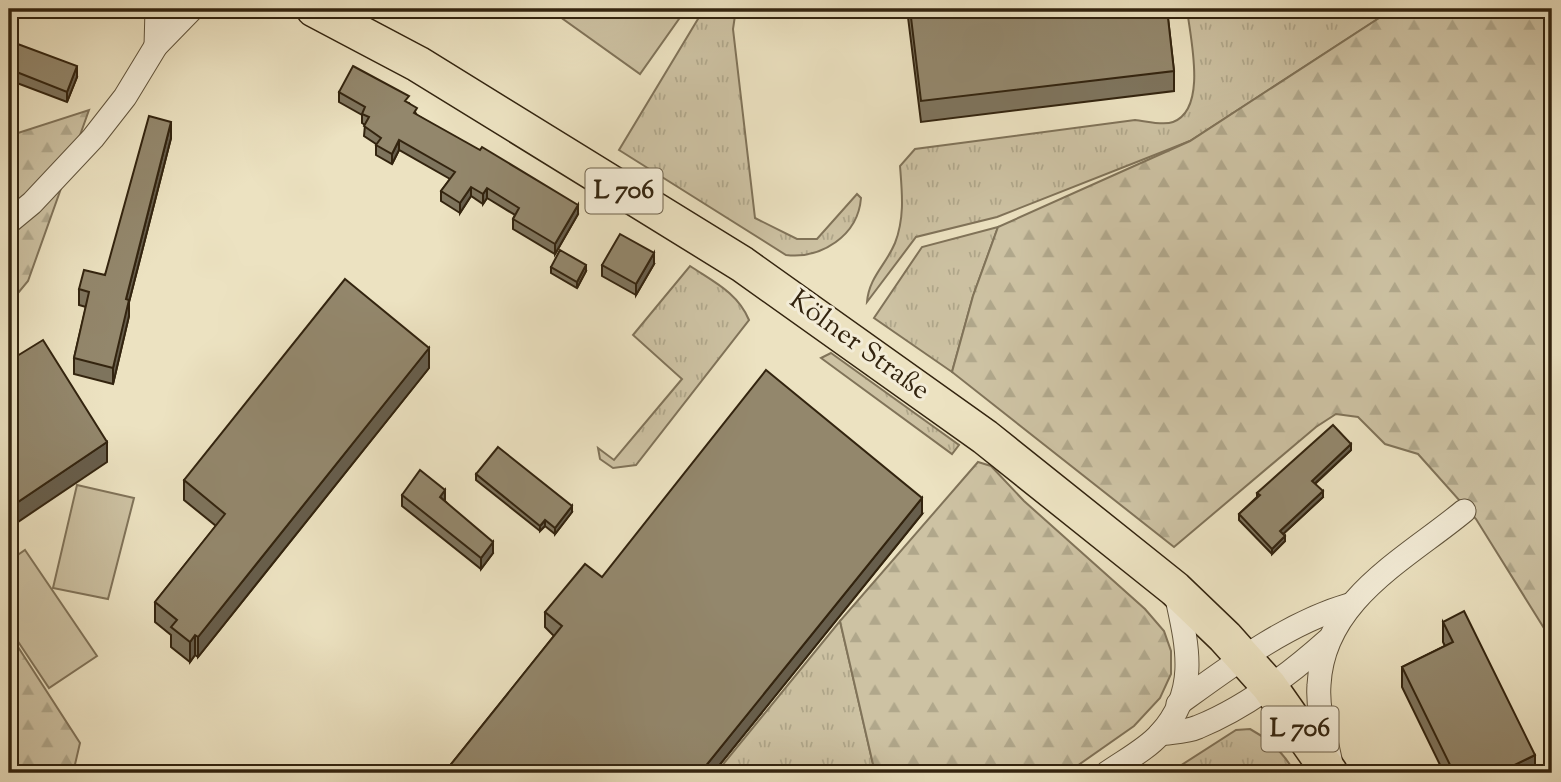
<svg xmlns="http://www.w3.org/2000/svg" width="1561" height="782" font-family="'Sorts Mill Goudy',serif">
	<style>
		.grass { fill: url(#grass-tufts); stroke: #807359; stroke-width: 2 }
		.forest { fill: url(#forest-firs); stroke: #807359; stroke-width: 2 }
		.pitch { fill: #cdc2a3; stroke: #807359; stroke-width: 2 }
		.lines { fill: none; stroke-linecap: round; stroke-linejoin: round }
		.street-casing { stroke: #61543c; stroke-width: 25 }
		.primary-casing { stroke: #33240f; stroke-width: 38 }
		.street { stroke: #f3ecd7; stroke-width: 23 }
		.primary { stroke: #ece2c1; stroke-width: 35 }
		.wall { fill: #7e745d; stroke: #33240f; stroke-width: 2 }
		.shaded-wall { fill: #675e4c; stroke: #33240f; stroke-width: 2 }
		.building { fill: #93876c; stroke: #33240f; stroke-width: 2 }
		.labels { text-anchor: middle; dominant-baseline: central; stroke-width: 6; stroke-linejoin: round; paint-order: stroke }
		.shield { fill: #f3ecd7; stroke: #6d604b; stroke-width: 2 }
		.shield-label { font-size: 26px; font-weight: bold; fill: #33240f }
		.street-label { font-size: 28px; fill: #33240f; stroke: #f3ecd7 }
	</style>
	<defs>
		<pattern id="grass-tufts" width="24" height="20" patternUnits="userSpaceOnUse" patternTransform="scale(1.75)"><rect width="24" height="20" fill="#cdc2a3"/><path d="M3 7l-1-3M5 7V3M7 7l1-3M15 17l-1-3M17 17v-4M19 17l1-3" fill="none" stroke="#b0a78b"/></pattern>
		<pattern id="forest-firs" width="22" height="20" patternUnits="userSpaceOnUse" patternTransform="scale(1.75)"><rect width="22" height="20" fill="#cdc2a3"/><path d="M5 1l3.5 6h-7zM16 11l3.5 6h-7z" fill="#b0a78b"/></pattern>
	</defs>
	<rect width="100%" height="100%" fill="#ece2c1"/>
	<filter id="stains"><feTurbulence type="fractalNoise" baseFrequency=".00286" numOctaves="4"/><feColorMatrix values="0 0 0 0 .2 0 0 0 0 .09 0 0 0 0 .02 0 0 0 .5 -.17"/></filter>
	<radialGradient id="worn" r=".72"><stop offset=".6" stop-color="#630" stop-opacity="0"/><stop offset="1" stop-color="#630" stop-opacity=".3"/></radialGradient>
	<g class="grass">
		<path d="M704 9H736L733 29 755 218 797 239H817L857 194 861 198C858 236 821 259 786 255L619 150Z"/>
		<path d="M1187 9H1393L1190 141 997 217 916 237 867 302C869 277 886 265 895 243 905 217 902 192 900 166L915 149 1135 120C1146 121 1163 126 1173 122 1208 109 1190 37 1187 9Z"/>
		<polygon points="998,227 973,296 952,372 874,318 922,247"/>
		<path d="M690 266C714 282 738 293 749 320L636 465 613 468 600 459 598 448 614 460 682 379 633 335Z"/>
		<polygon points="831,353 959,445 952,454 821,358"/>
		<polygon points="840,621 875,773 716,773"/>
		<path d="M1250 729C1269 739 1285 755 1295 773H1169L1236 730Z"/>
	</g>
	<g class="forest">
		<polygon points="1393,9 1552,9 1552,641 1476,519 1418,454 1385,444 1358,417 1336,414 1316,427 1174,547 952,372 973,296 998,227 1190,141"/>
		<polygon points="89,110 28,281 9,304 9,133 18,133"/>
		<polygon points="978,462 991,466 1024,501 1145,609 1164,631 1171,651 1171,674 1160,698 1134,726 1067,773 875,773 840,621"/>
		<polygon points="9,633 80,743 73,773 9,773"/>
	</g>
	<g class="pitch">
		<polygon points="549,9 686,9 640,74"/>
		<polygon points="77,485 134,498 108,599 53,588"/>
		<polygon points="25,550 97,656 49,688 9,628 9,561"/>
	</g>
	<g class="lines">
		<g class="street-casing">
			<g id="street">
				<polyline points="156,46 157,9"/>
				<polyline points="9,222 32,203 93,138 125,97 156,46 192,9"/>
				<path d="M1178 704C1229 667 1287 623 1349 605"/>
				<path d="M1160 734C1172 732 1187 732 1198 727 1245 708 1291 673 1328 640"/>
				<path d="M1331 764C1326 739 1317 710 1319 685 1323 600 1406 559 1464 511"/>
				<path d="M1107 773C1124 761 1147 749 1160 734 1201 689 1186 641 1175 589"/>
			</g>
		</g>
		<g class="primary-casing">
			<polyline id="primary" points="314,9 418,64 742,264 985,437 1175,589 1225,637 1269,686 1330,773"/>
		</g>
		<use href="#street" class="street"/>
		<use href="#primary" class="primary"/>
	</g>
	<g class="wall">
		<polygon points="907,9 1167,9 1174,71 1174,91 921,122"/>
		<polygon points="9,60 77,77 67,102 9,80"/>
		<polygon points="339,92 409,103 417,115 578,214 555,254 513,229 513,219 515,215 487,198 483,204 471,196 460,213 441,201 441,191 450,179 399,150 392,164 376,155 376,144 364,136 365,125 362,123 362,115 339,102"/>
		<polygon points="171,138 129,302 129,316 113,384 74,374 74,358 86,307 79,305 79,289 105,275"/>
		<polygon points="654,264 636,295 602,276 602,265"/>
		<polygon points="551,267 586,271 577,288 551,273"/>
		<polygon points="429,368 198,657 195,655 190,662 171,647 171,635 155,622 155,602 216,526 184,500 184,480"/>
		<polygon points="1351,450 1315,484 1323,497 1283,534 1285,541 1272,554 1239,520 1239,514 1257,497 1257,493"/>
		<polygon points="476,474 572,512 555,534 545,526 540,531 476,480"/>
		<polygon points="402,495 445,501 493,553 481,569 402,506"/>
		<polygon points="922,514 713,773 444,773 554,636 545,627 545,612 602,577"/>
		<polygon points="1443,622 1535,773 1444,773 1402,687 1402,667 1445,646 1443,642"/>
	</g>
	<g class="shaded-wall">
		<polygon points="77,66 77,77 67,102 67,92"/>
		<polygon points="171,122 171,138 129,302 129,316 113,384 113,368 126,299"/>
		<polygon points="399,140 399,150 392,164 392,154"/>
		<polygon points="471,187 471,196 460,213 460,203"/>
		<polygon points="487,188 487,198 483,204 483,194"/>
		<polygon points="578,205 578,214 555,254 555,244"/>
		<polygon points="654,253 654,264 636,295 636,284"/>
		<polygon points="586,265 586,271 577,288 577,282"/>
		<polygon points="429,348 429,368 198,657 198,637"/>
		<polygon points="107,442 107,462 9,528 9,508"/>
		<polygon points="1351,444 1351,450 1312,486 1312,481"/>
		<polygon points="445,490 445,501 440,497"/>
		<polygon points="1323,491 1323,497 1280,537 1280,531"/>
		<polygon points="922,498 922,514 713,773 700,773"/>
		<polygon points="572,506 572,512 555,534 555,528"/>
		<polygon points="545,520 545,526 540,531 540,526"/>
		<polygon points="1285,536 1285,541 1272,554 1272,549"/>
		<polygon points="493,542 493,553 481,569 481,558"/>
		<polygon points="195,635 195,655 190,662 190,642"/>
		<polygon points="1535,755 1535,773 1498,773"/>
	</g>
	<g class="building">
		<polygon points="910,9 1167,9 1174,71 921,101"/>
		<polygon points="15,43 77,66 67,92 9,69 9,60"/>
		<polygon points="353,66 409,96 405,101 417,108 414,113 480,150 482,147 578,205 555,244 513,219 519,208 487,188 483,194 471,187 460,203 441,191 455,172 399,140 392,154 376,145 381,138 364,126 369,117 362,114 365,107 339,92"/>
		<polygon points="149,116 171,122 126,299 129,300 113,368 74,358 89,292 79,289 84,270 105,275"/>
		<polygon points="620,234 654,253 636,284 602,265"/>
		<polygon points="560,250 586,265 577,282 551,267"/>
		<polygon points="345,279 429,348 198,637 195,635 190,642 171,627 177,620 155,602 225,514 184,480"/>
		<polygon points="43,340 107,442 9,508 9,361"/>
		<polygon points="766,370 922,498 700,773 444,773 562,626 545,612 585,564 602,577"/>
		<polygon points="1333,425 1351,444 1312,481 1323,491 1280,531 1285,536 1272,549 1239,514 1260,495 1257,493"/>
		<polygon points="498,447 572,506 555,528 545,520 540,526 476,474"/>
		<polygon points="420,470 445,490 440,497 493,542 481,558 402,495"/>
		<polygon points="1464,611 1535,755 1498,773 1454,773 1402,667 1453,642 1443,622"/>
	</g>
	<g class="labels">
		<g class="shield">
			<rect x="585.5" y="168.5" width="77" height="45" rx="5"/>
			<rect x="1261.5" y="706.5" width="77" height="45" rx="5"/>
		</g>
		<g class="shield-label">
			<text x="624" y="191">L 706</text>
			<text x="1300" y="729">L 706</text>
		</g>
		<g class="street-label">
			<text transform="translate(859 346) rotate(36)">Kölner Straße</text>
		</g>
	</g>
	<rect width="1561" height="782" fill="none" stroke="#ece2c1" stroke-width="35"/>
	<rect x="10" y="10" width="1540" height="761" fill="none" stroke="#33240f" stroke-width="3.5"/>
	<rect x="18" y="18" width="1526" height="747" fill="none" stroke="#33240f" stroke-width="2"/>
	<rect width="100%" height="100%" filter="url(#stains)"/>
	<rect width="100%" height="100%" fill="url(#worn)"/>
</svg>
